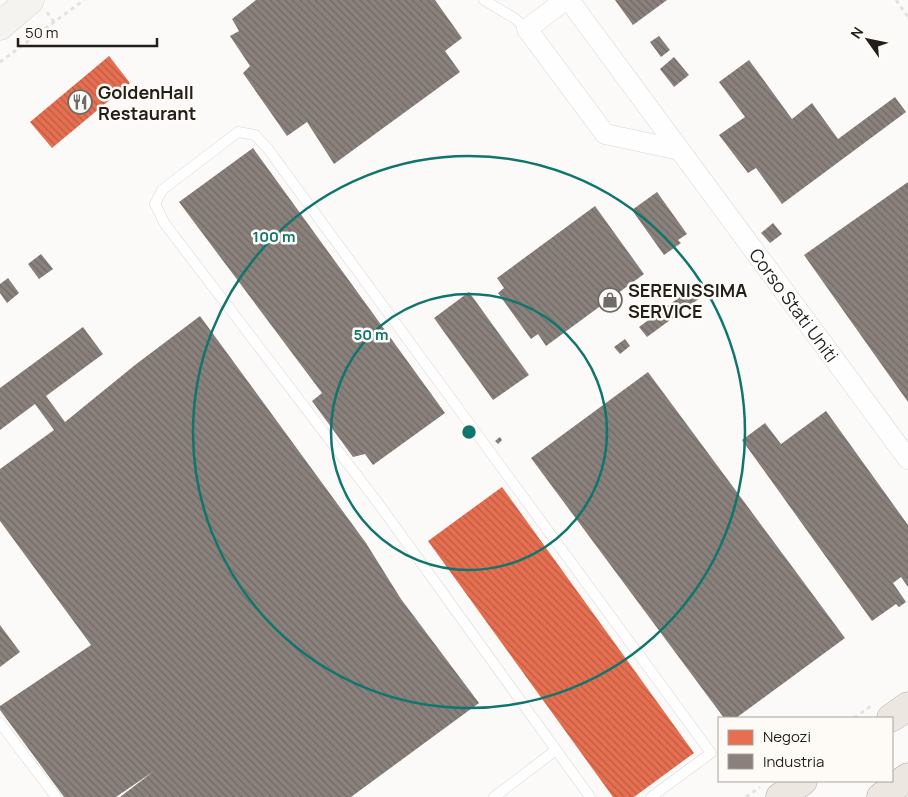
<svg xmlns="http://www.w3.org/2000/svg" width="908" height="797" font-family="Manrope,sans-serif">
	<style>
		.shops { fill: url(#shops-back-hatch) }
		.industry { fill: url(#industry-back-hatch) }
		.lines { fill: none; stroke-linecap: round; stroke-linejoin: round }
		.lane-casing { stroke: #d9d6d3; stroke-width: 11 }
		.street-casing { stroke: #d9d6d3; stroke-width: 21 }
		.secondary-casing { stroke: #d9d6d3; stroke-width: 29 }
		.primary-casing { stroke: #b1aa9d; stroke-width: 29 }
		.path { stroke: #e2e2e1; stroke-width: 3; stroke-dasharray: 4 4; stroke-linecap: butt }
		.lane { stroke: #fffefe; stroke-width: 10 }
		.street { stroke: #fffefe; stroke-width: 20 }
		.secondary { stroke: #f5f3f0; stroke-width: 28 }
		.primary { stroke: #ece7e0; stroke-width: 28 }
		.ring { fill: none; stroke: #0f766e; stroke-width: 2.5 }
		.labels { text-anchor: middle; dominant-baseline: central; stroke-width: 5; stroke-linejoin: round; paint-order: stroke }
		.poi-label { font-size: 18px; font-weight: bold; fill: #221f1b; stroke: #fefbf6; text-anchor: start }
		.street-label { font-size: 18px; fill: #221f1b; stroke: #fefbf6 }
		.centre { fill: #0f766e; stroke: #fefbf6; stroke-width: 2.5 }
		.ring-label { font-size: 15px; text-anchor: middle; font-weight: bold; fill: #0f766e; stroke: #fefbf6; stroke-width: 5; stroke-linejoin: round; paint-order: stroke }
	</style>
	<defs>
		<pattern id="shops-back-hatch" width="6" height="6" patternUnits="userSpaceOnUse" patternTransform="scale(1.25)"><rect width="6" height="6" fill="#e76f51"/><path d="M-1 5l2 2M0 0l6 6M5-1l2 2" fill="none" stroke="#bb5b42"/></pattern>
		<pattern id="industry-back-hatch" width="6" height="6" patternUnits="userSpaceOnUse" patternTransform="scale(1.25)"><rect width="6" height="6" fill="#8a817c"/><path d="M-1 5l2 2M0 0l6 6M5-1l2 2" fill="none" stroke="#706965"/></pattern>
	</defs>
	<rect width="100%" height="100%" fill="#fcfaf8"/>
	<g class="shops">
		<polygon points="109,56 130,83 52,148 30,122"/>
		<polygon points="502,487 694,753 634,797 613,797 428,541"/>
	</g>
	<g class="industry">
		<polygon points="256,0 435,0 462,38 445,51 460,72 334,164 307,122 287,136 243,73 250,66 230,36 239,31 232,19"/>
		<polygon points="615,0 667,0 633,25"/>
		<polygon points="659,36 670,50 661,57 650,42"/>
		<polygon points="674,57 689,75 674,87 660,69"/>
		<polygon points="749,60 792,119 812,103 838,139 895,97 906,112 782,204 756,168 748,173 719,135 745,117 719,82"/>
		<polygon points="253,148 445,413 373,465 365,454 353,457 312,401 322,393 179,202"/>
		<polygon points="908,182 908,402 804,255"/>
		<polygon points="657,192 687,234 678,240 681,243 664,255 632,210"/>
		<polygon points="595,206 644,274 546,346 538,334 531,339 498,293 504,288 497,278"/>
		<polygon points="773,223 782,234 770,243 761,233"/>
		<polygon points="41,254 53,269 39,279 28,264"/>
		<polygon points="8,278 19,293 7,303 0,293 0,284"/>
		<polygon points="692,288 700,298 647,337 639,327"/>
		<polygon points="469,292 529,375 493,400 434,318"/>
		<polygon points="200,316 366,543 401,599 479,703 351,797 120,797 154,771 116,797 64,797 0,710 0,706 91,645 0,521 0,469 54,430 35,404 0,430 0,388 83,327 103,354 46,396 65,422 135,365"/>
		<polygon points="625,339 630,346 620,354 614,347"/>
		<polygon points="648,372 845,638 736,718 724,718 531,458"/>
		<polygon points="826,411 908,525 908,587 901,577 893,583 906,602 899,607 896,604 872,621 742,440 765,423 781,444"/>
		<polygon points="500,437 502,440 498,444 495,441"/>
		<polygon points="0,625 20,652 0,667"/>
	</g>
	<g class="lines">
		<g class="lane-casing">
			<g id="lane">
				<polyline points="484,0 514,18 527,29"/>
				<polyline points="0,723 56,797"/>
				<polyline points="494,797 556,750"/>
				<polyline points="590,797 381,507 165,224 155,204 162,190 238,132 255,135 268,149 711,753 651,797"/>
			</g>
		</g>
		<g class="street-casing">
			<g id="street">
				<polyline points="565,0 527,29 605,134 680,150"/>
				<path id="s1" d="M569 0 908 459"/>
			</g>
		</g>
		<g class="secondary-casing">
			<polyline id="secondary" points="0,26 30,0"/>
		</g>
		<g class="primary-casing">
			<g id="primary">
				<polyline points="891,718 908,706"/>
				<polyline points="780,797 803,781"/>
				<polyline points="881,797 908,777"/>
			</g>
		</g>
		<g class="path">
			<polyline points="896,0 908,17"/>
			<polyline points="47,12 54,22"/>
			<polyline points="0,62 84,0"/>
			<polyline points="854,718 871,706"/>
			<polyline points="746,797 760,787"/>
		</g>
		<use href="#lane" class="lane"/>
		<use href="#street" class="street"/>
		<use href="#secondary" class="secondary"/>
		<use href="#primary" class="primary"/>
	</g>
	<g class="ring">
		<circle cx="469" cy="432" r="138"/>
		<circle cx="469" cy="432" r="276"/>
	</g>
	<defs>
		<g id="restaurant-ring" transform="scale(1.25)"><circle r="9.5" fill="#fefbf6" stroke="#6e6c68" stroke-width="1.5"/><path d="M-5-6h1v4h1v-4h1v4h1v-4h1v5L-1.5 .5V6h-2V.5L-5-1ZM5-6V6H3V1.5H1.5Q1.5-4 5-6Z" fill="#6e6c68"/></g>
		<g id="shop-ring" transform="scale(1.25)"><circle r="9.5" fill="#fefbf6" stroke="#6e6c68" stroke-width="1.5"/><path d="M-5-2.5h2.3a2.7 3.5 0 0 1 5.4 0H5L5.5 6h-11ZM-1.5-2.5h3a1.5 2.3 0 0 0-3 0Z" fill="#6e6c68"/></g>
	</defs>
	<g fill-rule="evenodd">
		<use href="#restaurant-ring" x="80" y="102"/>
		<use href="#shop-ring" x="610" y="300"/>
	</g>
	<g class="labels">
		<g class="poi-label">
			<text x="98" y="92">GoldenHall<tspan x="98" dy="21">Restaurant</tspan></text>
			<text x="628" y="290">SERENISSIMA<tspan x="628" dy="21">SERVICE</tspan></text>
		</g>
		<g class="street-label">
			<text stroke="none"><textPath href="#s1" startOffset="379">Corso Stati Uniti</textPath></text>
		</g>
	</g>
	<circle cx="469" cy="432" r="8" class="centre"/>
	<g class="ring-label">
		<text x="274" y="242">100 m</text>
		<text x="371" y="340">50 m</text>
	</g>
	<rect x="718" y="717" width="175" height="65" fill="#fefbf6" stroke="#a6a39e"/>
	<rect x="728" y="730" width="25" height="15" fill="#e76f51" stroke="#a6a39e"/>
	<text x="763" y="742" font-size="15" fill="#221f1b">Negozi</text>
	<rect x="728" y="754" width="25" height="15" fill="#8a817c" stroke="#a6a39e"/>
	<text x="763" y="767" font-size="15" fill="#221f1b">Industria</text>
	<g transform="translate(868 40) rotate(303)" stroke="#fefbf6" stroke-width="4" paint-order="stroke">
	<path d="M0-4L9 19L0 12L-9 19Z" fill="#221f1b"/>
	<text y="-8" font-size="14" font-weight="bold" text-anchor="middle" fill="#221f1b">N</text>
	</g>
	<path d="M18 38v8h139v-8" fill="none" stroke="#221f1b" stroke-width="2.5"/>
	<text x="25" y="38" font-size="15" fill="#221f1b" stroke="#fefbf6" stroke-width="4" paint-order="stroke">50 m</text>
</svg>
